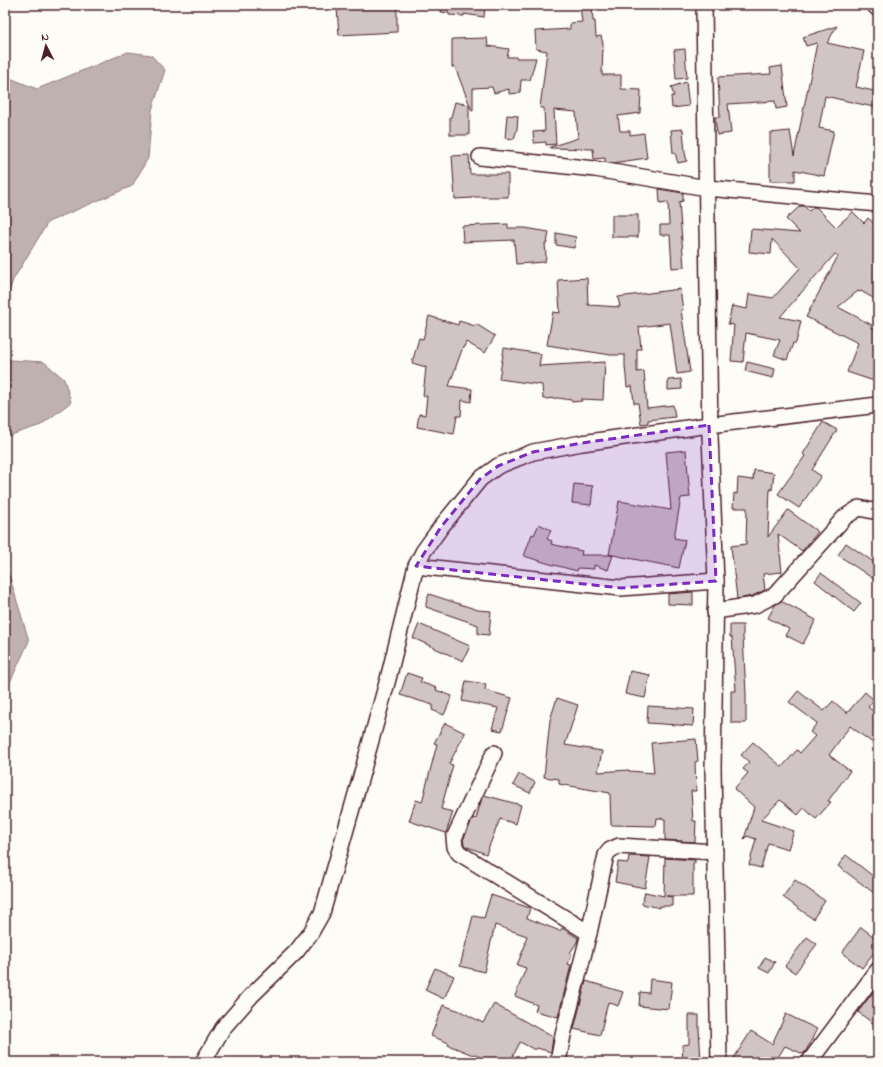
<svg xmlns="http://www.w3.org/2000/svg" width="883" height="1067" font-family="'Indie Flower',sans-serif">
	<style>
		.water { fill: #c0b1b1; stroke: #91777b }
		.building { fill: #d0c5c4; stroke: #4a1f2b }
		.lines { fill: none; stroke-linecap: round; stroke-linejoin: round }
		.minor-casing { stroke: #4a1f2b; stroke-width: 18 }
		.minor { stroke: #fdfcf7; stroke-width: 15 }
		.marked { fill: #7b2cbf; fill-opacity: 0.2; stroke: #7b2cbf; stroke-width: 3; stroke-dasharray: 8 5; stroke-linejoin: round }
	</style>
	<rect width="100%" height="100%" fill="#fdfcf7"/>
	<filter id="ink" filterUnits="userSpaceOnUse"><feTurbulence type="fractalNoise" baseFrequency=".025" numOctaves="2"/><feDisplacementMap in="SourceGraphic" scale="8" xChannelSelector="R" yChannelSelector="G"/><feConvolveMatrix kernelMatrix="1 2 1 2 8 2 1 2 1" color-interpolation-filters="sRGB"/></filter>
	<g filter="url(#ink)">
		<g class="water">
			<polygon points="128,52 151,55 165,70 152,110 148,158 132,186 48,222 13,280 5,304 5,76 37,89"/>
			<polygon points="5,355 10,360 44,362 64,379 71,402 41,425 8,436 5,439"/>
			<polygon points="5,571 9,575 29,641 5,693"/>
		</g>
		<g class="building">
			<polygon points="381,5 397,5 397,32 339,35 337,8"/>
			<polygon points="442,5 485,5 484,17 464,14 464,16 449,15 449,13 441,12"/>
			<polygon points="592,5 593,21 595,21 596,37 601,36 603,44 602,75 621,75 621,89 641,90 640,113 618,116 620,131 630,131 630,135 644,133 647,158 612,163 605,162 605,158 594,159 593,149 550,148 550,147 578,138 576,112 554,110 556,144 546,145 546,142 534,143 533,132 545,131 544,108 540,108 547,51 536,49 535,31 570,29 570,23 582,22 580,6"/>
			<polygon points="837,26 827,43 864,51 856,87 878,92 878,108 825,96 819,128 834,131 824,176 795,170 795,181 770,181 770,133 790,131 794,156 812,68 817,43 806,46 803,37"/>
			<polygon points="487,38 488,46 509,49 507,57 516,57 516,58 536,58 530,80 521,80 520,93 509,94 509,89 494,93 492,87 473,88 473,111 472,111 455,67 452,67 452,39"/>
			<polygon points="685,49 687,78 676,79 674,50"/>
			<polygon points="782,66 787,107 776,109 775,101 728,104 731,133 717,135 715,117 720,117 718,77 771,74 770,68"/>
			<polygon points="686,82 689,106 672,108 671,96 674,96 671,87"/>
			<polygon points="455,102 469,105 469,135 450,135 450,117 451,117"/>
			<polygon points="507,115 518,116 517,129 514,139 505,138"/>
			<polygon points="683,129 685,153 687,161 678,163 675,153 673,153 671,130"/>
			<polygon points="469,155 470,174 508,174 508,197 472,197 472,198 455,199 452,156"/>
			<polygon points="659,189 683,193 683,201 679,202 684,267 672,268 670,235 660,235 660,225 669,225 668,202 660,203"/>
			<polygon points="800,206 804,206 809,211 814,207 816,207 836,227 853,212 864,223 868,218 878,227 878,301 861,291 859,292 858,291 838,307 872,325 871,327 878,331 878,371 874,381 847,372 858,343 806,317 838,256 835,254 780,317 801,321 796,343 793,343 787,360 774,355 780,340 746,333 743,362 731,361 734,325 728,324 732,306 747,309 749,294 773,298 800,268 772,239 771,254 749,252 751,229 800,233 786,219"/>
			<rect x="612" y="215" width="26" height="22"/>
			<polygon points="508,224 508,228 525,228 549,232 547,243 545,243 546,256 545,262 516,264 514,240 463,242 462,226"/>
			<polygon points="556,233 576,237 574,248 556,245"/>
			<polygon points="587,278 588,305 620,307 618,297 680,289 683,310 681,310 690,372 677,374 670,323 639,327 641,349 637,349 637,372 644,371 647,408 673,405 675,417 648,420 648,423 641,424 638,403 634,403 632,386 627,387 625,366 625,355 611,355 547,345 553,312 560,313 558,280"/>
			<polygon points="429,316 458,325 459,321 475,326 476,324 495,336 485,353 466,342 464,347 463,347 449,386 472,389 471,402 462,400 461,416 457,416 454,434 417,427 419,414 425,415 427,396 423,396 426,367 412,363 419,338 423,339"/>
			<polygon points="504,348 541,354 539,366 605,362 603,400 581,399 582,401 572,402 571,400 558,398 543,399 542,385 499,379"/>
			<polygon points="747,362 775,369 773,378 745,371"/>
			<polygon points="681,379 682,389 668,390 668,380"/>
			<polygon points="823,422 837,430 812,470 821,476 799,508 778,494 805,456 803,454"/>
			<polygon points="686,450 690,497 681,498 674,538 685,540 679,568 613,555 608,570 594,565 594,569 578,568 577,571 550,564 524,556 532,534 534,535 539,524 551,530 547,539 552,541 551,544 582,551 581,555 613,555 609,555 619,501 671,510 666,452"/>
			<polygon points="754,470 774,473 772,490 770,488 768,537 788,510 818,532 802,551 778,534 782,572 763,574 765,590 752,596 737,599 731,546 746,544 747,508 733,508 734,493 737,494 738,478 753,480"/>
			<polygon points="574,484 593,486 591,505 572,503"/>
			<polygon points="846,543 878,565 878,582 838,555"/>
			<polygon points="821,573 861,603 854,612 815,581"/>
			<polygon points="693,592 693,605 668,604 668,594"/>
			<polygon points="429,594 478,610 491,611 489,635 478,634 478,625 426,607 426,603"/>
			<polygon points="781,601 816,620 803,644 785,635 789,629 768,618 775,605"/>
			<polygon points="419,624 470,646 463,661 413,638"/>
			<polygon points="730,625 743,625 743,637 746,693 746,723 731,723 731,691 736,691 732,637 730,637"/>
			<polygon points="630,671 650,675 645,698 625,694"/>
			<polygon points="407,673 422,678 420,682 437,688 436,690 452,696 444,715 432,710 433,705 400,695"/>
			<polygon points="466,681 486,684 485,690 512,698 502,731 492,729 498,708 462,701"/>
			<polygon points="798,691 824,711 833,701 847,713 865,692 874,700 868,707 878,715 878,747 850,726 829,755 850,771 828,801 831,802 816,819 804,808 798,815 783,802 780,800 761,820 794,831 788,849 768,843 761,868 749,865 756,839 747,836 744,839 754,807 734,789 748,773 743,769 749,762 741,755 753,742 782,767 797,750 800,753 815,736 810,732 817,723 789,702"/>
			<polygon points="557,698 578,705 565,745 602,751 598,772 629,770 629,771 654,773 651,743 696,739 698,761 695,762 696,791 691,791 693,821 696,821 695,842 665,840 665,819 657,818 656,826 611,825 610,793 559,784 559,779 544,777 550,720"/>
			<polygon points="648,706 694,709 693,726 647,723"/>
			<polygon points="445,723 465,733 449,764 453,765 441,809 453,812 446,833 409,821 416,800 422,802 437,744 434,743"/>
			<polygon points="519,774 535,782 530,793 513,785"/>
			<polygon points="484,795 521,805 516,824 500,819 486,854 465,846 464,844 463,840 473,818 476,819 481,801"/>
			<polygon points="846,855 878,880 878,896 838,866"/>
			<polygon points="629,856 650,857 645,888 615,882 618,862 628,863"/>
			<polygon points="665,858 695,860 695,863 693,863 693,896 666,896 672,897 672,906 660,906 660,908 642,904 645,892 664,896"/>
			<polygon points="795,880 825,901 813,919 783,897"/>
			<polygon points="491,895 530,908 527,918 560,931 562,928 578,938 577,942 570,953 572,954 568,964 571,965 558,1017 535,1011 537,1005 515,996 526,968 517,965 526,943 525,943 527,936 495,925 484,972 460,966 473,916 484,918"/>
			<polygon points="861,927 878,940 878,947 862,968 842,953"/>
			<polygon points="807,937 817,944 795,973 785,966"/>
			<polygon points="765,957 775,962 769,973 759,968"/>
			<polygon points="435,968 454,976 444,999 425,990"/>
			<polygon points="650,979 672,982 669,1009 639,1006 640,992 649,993"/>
			<polygon points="586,981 623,992 618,1006 608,1002 600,1035 574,1029"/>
			<polygon points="878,986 878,1027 858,1012"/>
			<polygon points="494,1004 553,1037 551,1052 537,1048 535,1050 520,1042 510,1062 490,1062 474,1054 473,1055 448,1045 449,1043 431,1036 443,1005 460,1011 483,1023"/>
			<polygon points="786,1014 817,1029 806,1051 803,1054 785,1046 775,1062 740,1062 734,1058 751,1031 772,1044"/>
			<polygon points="689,1015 699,1015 699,1028 701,1062 683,1062 682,1045 689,1044"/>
		</g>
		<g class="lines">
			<g class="minor-casing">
				<g id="minor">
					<polyline points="704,5 710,436 716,581 713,769 719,1062"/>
					<polyline points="874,5 878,9"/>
					<polyline points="480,157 595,169 707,188 878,204"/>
					<polyline points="416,566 621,588 716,581"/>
					<polyline points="715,611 755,605 775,595 845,517 859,508 878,512"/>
					<polyline points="494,753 454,838 455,847 459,853 589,933"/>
					<polyline points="203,1062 223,1028 251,996 296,952 310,934 322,913 360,780 388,679 416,566 423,552 441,527 480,479 498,466 533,452 582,443 709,425 878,405"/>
					<polyline points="558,1062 563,1035 589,933 606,855 610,850 619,846 715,852"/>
					<polyline points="809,1062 878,970"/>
				</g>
			</g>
			<use href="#minor" class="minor"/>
		</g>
	</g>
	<path class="marked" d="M709 425 716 581 621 588 416 566 441 527 480 479 498 466 533 452 582 443Z"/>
	<rect width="883" height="1067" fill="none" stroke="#fdfcf7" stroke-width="20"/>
	<rect x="10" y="10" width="863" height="1047" fill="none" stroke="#4a1f2b" stroke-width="1.5" filter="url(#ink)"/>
	<g transform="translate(46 46) rotate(354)" stroke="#fdfcf7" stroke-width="3" paint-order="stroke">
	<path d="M0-3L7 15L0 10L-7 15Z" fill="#4a1f2b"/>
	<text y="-6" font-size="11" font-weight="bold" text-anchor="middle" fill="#4a1f2b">N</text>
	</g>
</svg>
